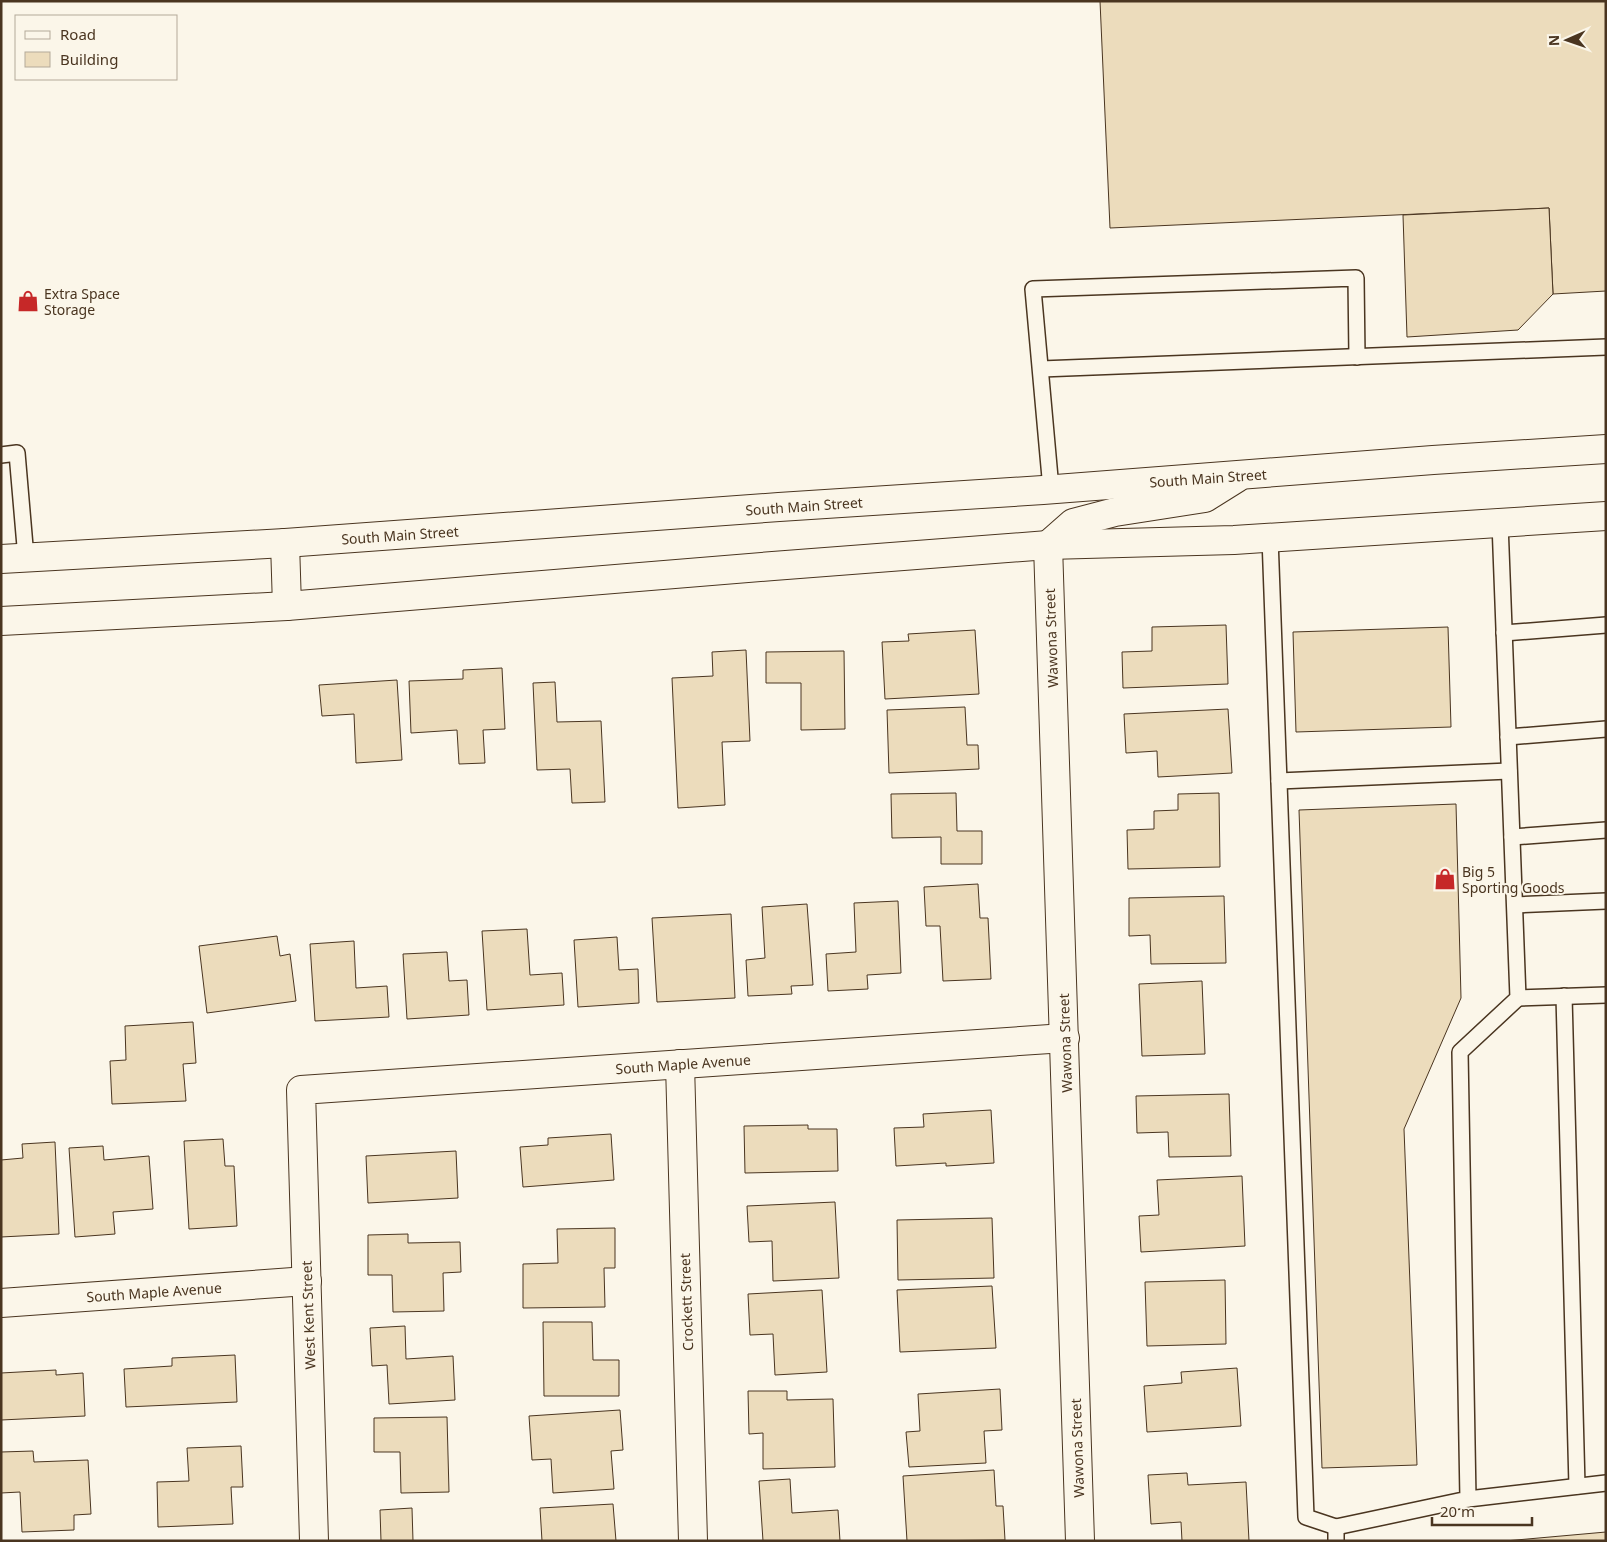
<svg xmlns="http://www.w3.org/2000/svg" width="1607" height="1542" font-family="'Noto Sans',sans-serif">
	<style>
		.building { fill: #ecdcbc; stroke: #4a3520 }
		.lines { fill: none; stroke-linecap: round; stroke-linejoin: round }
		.lane-casing { stroke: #4a3520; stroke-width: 18 }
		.street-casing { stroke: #4a3520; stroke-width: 30 }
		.secondary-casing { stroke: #4a3520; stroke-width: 30 }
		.lane { stroke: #fbf6e9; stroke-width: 15 }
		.street { stroke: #fbf6e9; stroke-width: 28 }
		.secondary { stroke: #fbf6e9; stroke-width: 28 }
		.labels { text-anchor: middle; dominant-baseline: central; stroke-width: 4; stroke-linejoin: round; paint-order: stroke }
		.poi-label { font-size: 14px; fill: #4a3520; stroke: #fbf6e9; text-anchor: start }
		.street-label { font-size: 14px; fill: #4a3520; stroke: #fbf6e9 }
	</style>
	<rect width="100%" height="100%" fill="#fbf6e9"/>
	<g class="building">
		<polygon points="1100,1 1606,1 1606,291 1553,294 1549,208 1110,228"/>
		<polygon points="1549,208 1553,294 1518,330 1407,337 1403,215"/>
		<polygon points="1226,625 1228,684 1123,688 1122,652 1152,651 1152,627"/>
		<polygon points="1448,627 1451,727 1296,732 1293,632"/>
		<polygon points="975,630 979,694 885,699 882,642 909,641 908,634"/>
		<polygon points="746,650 750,741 722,742 725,805 678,808 672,678 713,676 712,652"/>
		<polygon points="844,651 845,729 801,730 801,683 766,683 766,652"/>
		<polygon points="502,668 505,729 483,730 485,763 459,764 457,730 411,733 409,681 463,679 463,670"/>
		<polygon points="397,680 402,760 356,763 354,714 322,716 319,685"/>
		<polygon points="555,682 557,722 601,721 605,802 572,803 570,769 537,770 533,683"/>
		<polygon points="965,707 967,745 978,745 979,769 889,773 887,710"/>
		<polygon points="1228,709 1232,773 1158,777 1157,751 1126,753 1124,714"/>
		<polygon points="956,793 957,831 982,831 982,864 941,864 941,837 892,838 891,794"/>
		<polygon points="1219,793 1220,867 1128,869 1127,830 1154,829 1154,811 1178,810 1178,794"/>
		<polygon points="1456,804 1461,998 1404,1129 1417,1465 1322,1468 1299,810"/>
		<polygon points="978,884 980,918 988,918 991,979 943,981 940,926 926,926 924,887"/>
		<polygon points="1224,896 1226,963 1151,964 1150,935 1129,936 1129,898"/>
		<polygon points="898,901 901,973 867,975 868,989 828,991 826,954 856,952 854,903"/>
		<polygon points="807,904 813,985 791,986 792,994 748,996 746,960 765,958 762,907"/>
		<polygon points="731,914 735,998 657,1002 652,918"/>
		<polygon points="527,929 530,975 562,973 564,1005 487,1010 482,931"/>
		<polygon points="277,936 280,956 290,954 296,1001 207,1013 199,946"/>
		<polygon points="617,937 619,970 638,969 639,1003 578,1007 574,940"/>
		<polygon points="354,941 356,988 387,986 389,1017 315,1021 310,944"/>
		<polygon points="447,952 449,981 467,980 469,1015 407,1019 403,954"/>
		<polygon points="1202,981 1205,1054 1142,1056 1139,984"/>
		<polygon points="193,1022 196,1063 183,1064 186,1101 112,1104 110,1061 126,1060 125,1026"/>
		<polygon points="1229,1094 1231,1156 1169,1157 1168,1132 1137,1133 1136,1096"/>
		<polygon points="991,1110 994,1163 946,1166 946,1163 896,1166 894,1128 924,1127 923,1114"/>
		<polygon points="808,1125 808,1129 837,1129 838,1171 745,1173 744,1126"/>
		<polygon points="611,1134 614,1180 523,1187 520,1147 548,1145 548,1138"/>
		<polygon points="223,1139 225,1166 234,1166 237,1226 189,1229 184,1141"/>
		<polygon points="55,1142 59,1234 1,1237 1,1160 23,1158 22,1144"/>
		<polygon points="103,1146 104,1160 149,1156 153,1209 113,1212 115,1234 75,1237 69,1148"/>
		<polygon points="456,1151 458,1198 368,1203 366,1156"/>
		<polygon points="1242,1176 1245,1246 1141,1252 1139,1216 1159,1215 1157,1180"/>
		<polygon points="835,1202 839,1278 773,1281 772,1241 749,1242 747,1206"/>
		<polygon points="992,1218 994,1278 898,1280 897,1220"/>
		<polygon points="615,1228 615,1268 604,1268 605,1307 523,1308 523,1264 558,1263 557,1229"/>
		<polygon points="408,1234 408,1243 460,1242 461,1272 443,1273 444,1311 393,1312 392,1275 368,1275 368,1235"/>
		<polygon points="1225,1280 1226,1344 1147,1346 1145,1282"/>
		<polygon points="992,1286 996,1348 900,1352 897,1290"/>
		<polygon points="822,1290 827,1372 775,1375 773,1334 750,1335 748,1294"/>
		<polygon points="543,1322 592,1322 593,1360 619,1360 619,1396 544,1396"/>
		<polygon points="405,1326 406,1359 453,1356 455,1400 389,1404 387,1365 372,1366 370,1328"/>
		<polygon points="235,1355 237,1402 126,1407 124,1369 172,1366 172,1358"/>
		<polygon points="1237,1368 1241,1426 1147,1432 1144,1386 1182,1383 1181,1372"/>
		<polygon points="56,1370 56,1375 83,1373 85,1416 1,1420 1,1373"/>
		<polygon points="1000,1389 1002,1430 984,1431 986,1463 909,1467 906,1432 920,1431 918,1394"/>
		<polygon points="748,1391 787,1391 787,1400 833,1399 835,1467 763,1469 763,1433 749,1434"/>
		<polygon points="620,1410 623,1450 611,1451 614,1489 553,1493 551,1459 532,1460 529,1416"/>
		<polygon points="447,1417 449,1492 401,1493 400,1452 374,1452 374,1418"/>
		<polygon points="241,1446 243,1487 231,1487 233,1524 158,1527 157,1482 189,1481 187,1448"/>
		<polygon points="33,1451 34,1462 88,1460 91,1514 74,1515 74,1530 22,1532 20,1492 1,1493 1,1452"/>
		<polygon points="994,1470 996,1506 1003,1506 1005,1540 907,1541 903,1476"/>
		<polygon points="1187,1473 1188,1485 1246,1482 1249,1541 1182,1541 1181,1522 1151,1524 1148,1475"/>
		<polygon points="790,1479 792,1513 838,1510 840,1541 763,1541 759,1481"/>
		<polygon points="613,1504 616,1541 542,1541 540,1508"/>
		<polygon points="412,1508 413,1541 381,1541 380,1510"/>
		<polygon points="1606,1532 1606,1541 1505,1541"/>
	</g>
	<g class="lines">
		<g class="lane-casing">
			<g id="lane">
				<polyline points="1041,369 1606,347"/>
				<polyline points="1,455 17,453 26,558"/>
				<polyline points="1051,489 1033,289 1356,278 1357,357"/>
				<polyline points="1270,538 1306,1517 1336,1527"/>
				<polyline points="1504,633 1606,625"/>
				<polyline points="1508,737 1606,729"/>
				<polyline points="1279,781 1509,771"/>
				<polyline points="1512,837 1606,830"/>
				<polyline points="1515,905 1606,901"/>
				<polyline points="1564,996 1577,1486"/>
				<polyline points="1518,998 1606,995"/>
				<polyline points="1468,1499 1606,1483"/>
				<polyline points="1336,1541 1336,1527 1468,1499 1460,1052 1518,998 1500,523"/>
			</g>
		</g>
		<g class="street-casing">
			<g id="street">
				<polyline points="680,1064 693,1541"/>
				<polyline points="1,1303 307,1281"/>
				<polyline points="314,1541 301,1090 1065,1038"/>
			</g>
		</g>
		<g class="secondary-casing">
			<g id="secondary">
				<polyline points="285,543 287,606"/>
				<polyline points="1,559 285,543 779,507 1043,490 1433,460 1606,449"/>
				<polyline points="1,621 287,606 773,566 1048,545 1234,540 1606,516"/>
				<polyline points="1080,1541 1048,545 1073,523 1115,512 1205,498 1237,478"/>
			</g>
		</g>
		<use href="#lane" class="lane"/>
		<use href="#street" class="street"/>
		<use href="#secondary" class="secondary"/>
	</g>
	<defs>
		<g id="shop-bare" transform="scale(1.725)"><path d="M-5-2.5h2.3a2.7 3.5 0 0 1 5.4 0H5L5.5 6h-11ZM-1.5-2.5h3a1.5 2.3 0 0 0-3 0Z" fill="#c62828" stroke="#fbf6e9" stroke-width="2.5" paint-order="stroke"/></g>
	</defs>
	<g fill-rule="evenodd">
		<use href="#shop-bare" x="28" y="301"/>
		<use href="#shop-bare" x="1445" y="879"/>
	</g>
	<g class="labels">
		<g class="poi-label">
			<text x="44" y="293">Extra Space<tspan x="44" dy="16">Storage</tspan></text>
			<text x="1462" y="871">Big 5<tspan x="1462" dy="16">Sporting Goods</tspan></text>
		</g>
		<g class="street-label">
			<text transform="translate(1208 478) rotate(-4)">South Main Street</text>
			<text transform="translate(804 506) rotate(-4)">South Main Street</text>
			<text transform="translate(400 535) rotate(-4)">South Main Street</text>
			<text transform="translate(1051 638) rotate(-92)">Wawona Street</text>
			<text transform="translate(1065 1043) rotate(-92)">Wawona Street</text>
			<text transform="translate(683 1064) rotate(-4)">South Maple Avenue</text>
			<text transform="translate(154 1292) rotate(-4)">South Maple Avenue</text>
			<text transform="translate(686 1302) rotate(-92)">Crockett Street</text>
			<text transform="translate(308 1315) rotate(-92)">West Kent Street</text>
			<text transform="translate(1077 1448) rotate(-92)">Wawona Street</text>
		</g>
	</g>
	<rect width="1607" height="1542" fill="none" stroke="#4a3520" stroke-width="5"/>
	<rect x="15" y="15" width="162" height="65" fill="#fbf6e9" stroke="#b4a999"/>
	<rect x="25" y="31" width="25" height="8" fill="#fbf6e9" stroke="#b4a999"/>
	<text x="60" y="40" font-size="15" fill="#4a3520">Road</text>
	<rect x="25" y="52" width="25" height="15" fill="#ecdcbc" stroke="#b4a999"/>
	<text x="60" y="65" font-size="15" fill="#4a3520">Building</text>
	<g transform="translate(1567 40) rotate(268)" stroke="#fbf6e9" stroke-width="4" paint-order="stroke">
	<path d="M0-4L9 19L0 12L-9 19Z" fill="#4a3520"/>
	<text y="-8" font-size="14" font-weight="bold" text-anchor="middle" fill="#4a3520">N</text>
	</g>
	<path d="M1432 1517v8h100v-8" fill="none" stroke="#4a3520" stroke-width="2.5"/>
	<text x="1440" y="1517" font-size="15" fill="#4a3520" stroke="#fbf6e9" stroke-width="4" paint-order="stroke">20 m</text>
</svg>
